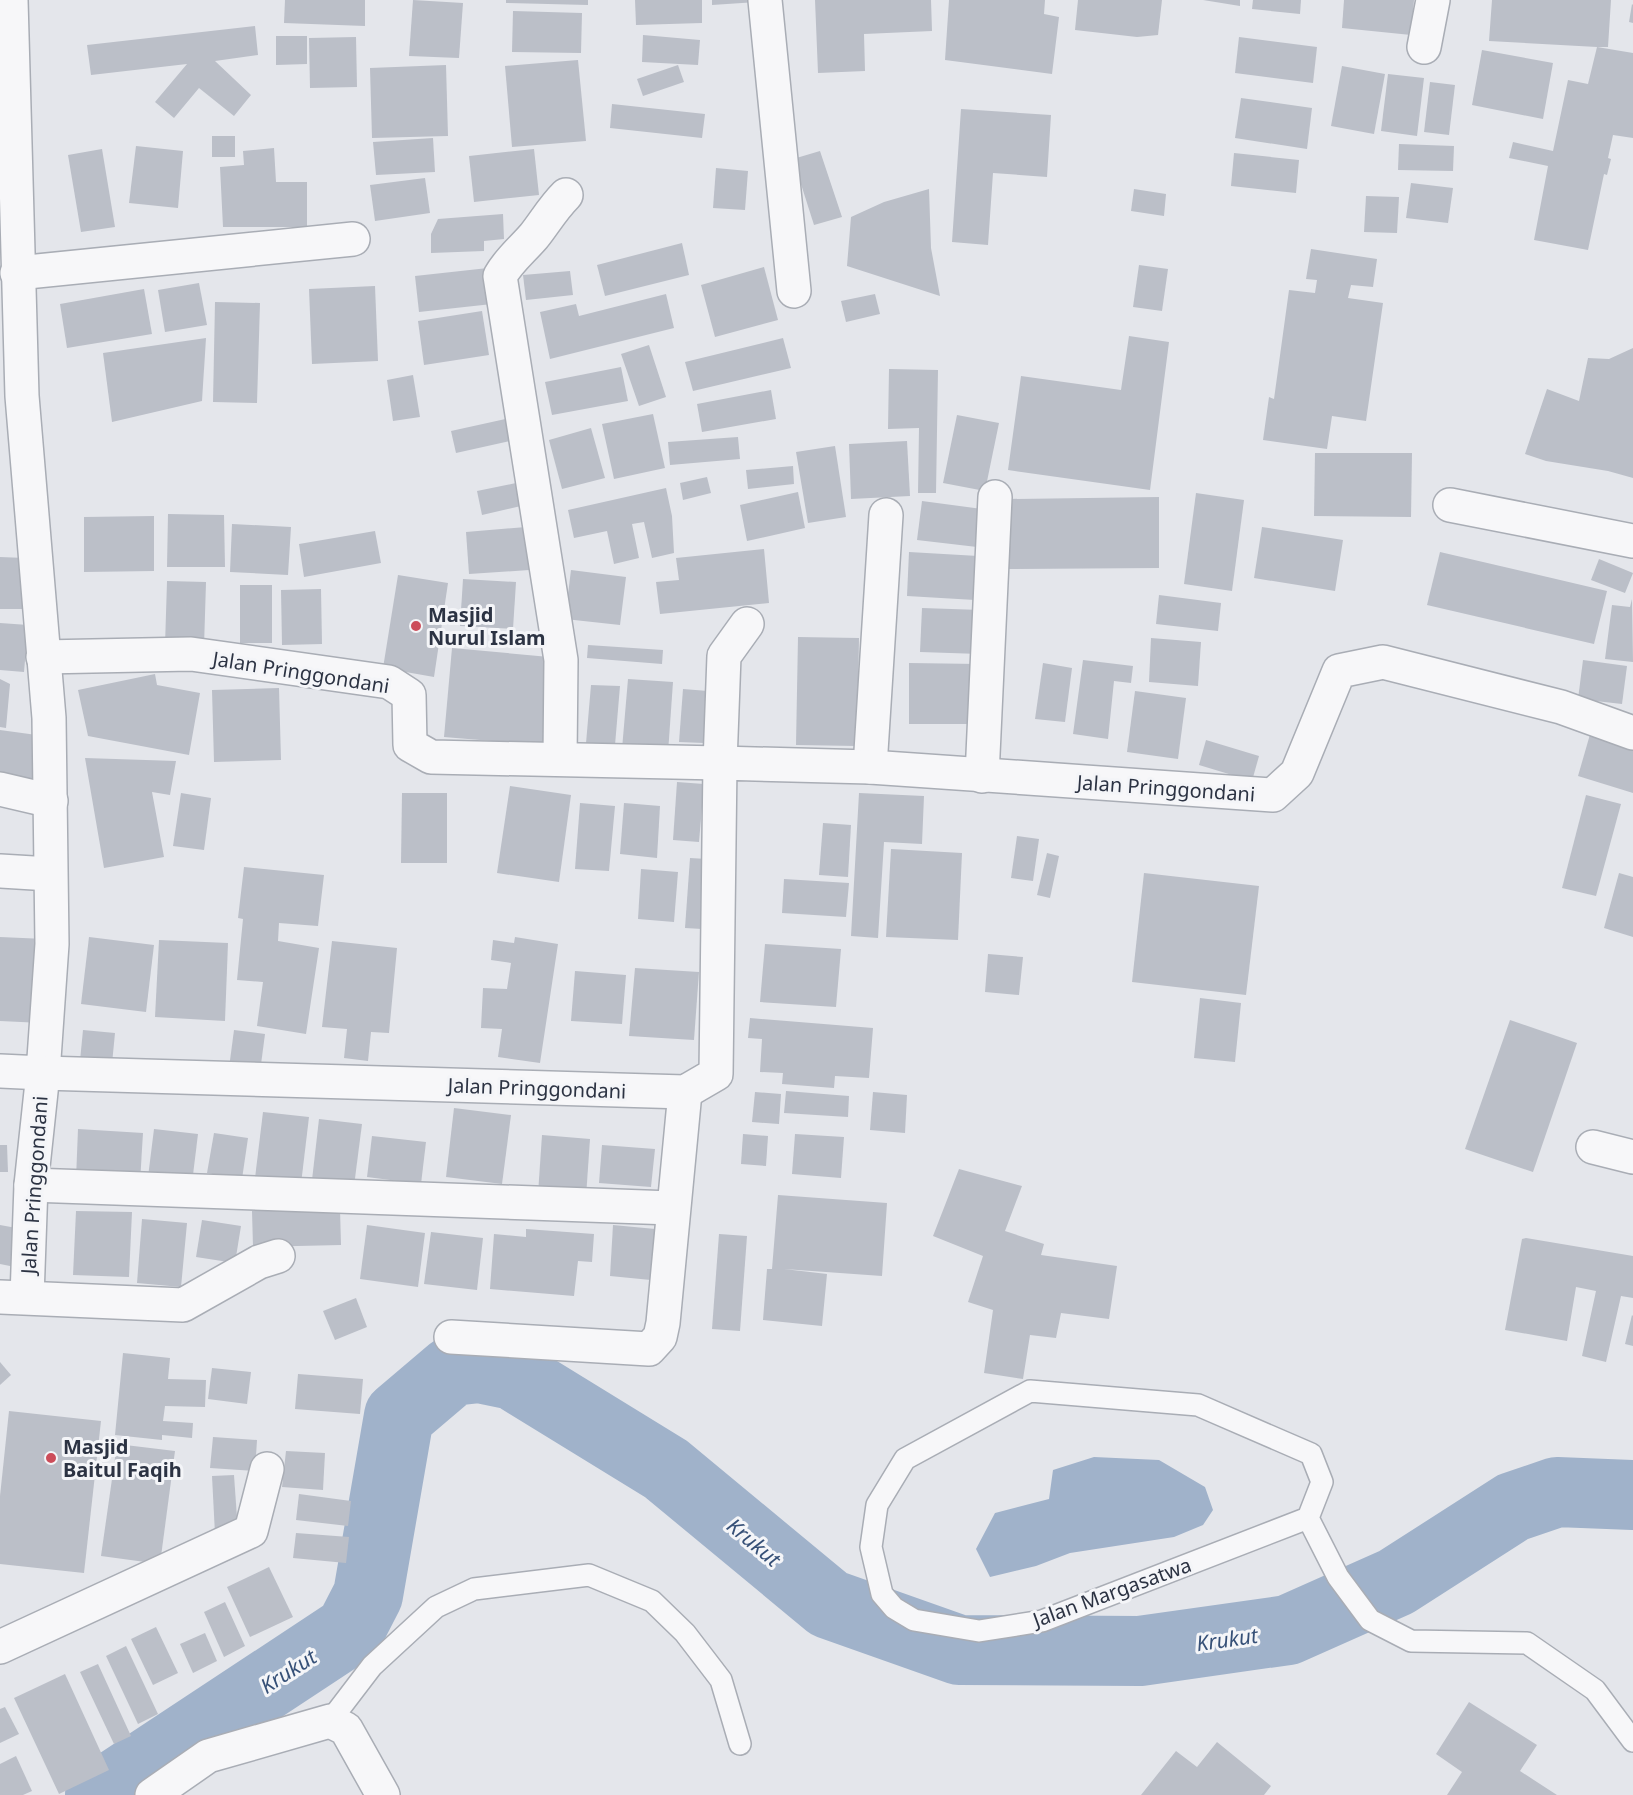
<svg xmlns="http://www.w3.org/2000/svg" width="1633" height="1795" font-family="'Noto Sans',sans-serif">
	<style>
		.water { fill: #a0b2ca }
		.lines { fill: none; stroke-linecap: round; stroke-linejoin: round }
		.river { stroke: #a0b2ca; stroke-width: 70 }
		.building { fill: #bbbfc8 }
		.lane-casing { stroke: #a9adb5; stroke-width: 24 }
		.street-casing { stroke: #a9adb5; stroke-width: 36 }
		.lane { stroke: #f7f7f9; stroke-width: 21 }
		.street { stroke: #f7f7f9; stroke-width: 33 }
		.poi-dot { fill: #cc4d5a; stroke: #f4f5f8; stroke-width: 2 }
		.labels { text-anchor: middle; dominant-baseline: central; stroke-width: 6; stroke-linejoin: round; paint-order: stroke }
		.poi-label { font-size: 20px; font-weight: bold; fill: #2c3343; stroke: #f4f5f8; text-anchor: start }
		.street-label { font-size: 20px; fill: #2c3343; stroke: #f4f5f8 }
		.water-label { font-size: 21px; font-style: italic; fill: #365077; stroke: #f4f5f8 }
	</style>
	<rect width="100%" height="100%" fill="#e4e6eb"/>
	<polygon class="water" points="1094,1457 1159,1460 1205,1487 1213,1510 1203,1525 1174,1537 1070,1553 1036,1566 990,1577 976,1549 995,1513 1049,1499 1053,1470"/>
	<g class="lines">
		<polyline class="river" points="100,1795 350,1630 368,1595 399,1416 452,1371 479,1368 513,1375 666,1469 829,1604 959,1650 1140,1651 1288,1630 1396,1582 1513,1507 1557,1492 1633,1495"/>
	</g>
	<g class="building">
		<polygon points="285,0 365,0 365,26 284,23"/>
		<polygon points="413,0 463,3 459,58 409,56"/>
		<polygon points="506,0 588,0 588,5 506,3"/>
		<polygon points="635,0 702,0 702,23 636,25"/>
		<polygon points="712,0 756,0 757,2 712,5"/>
		<polygon points="815,0 931,0 932,31 864,34 865,71 818,73"/>
		<polygon points="949,0 1045,0 1044,14 1059,17 1052,74 945,60"/>
		<polygon points="1078,0 1162,0 1158,35 1137,37 1075,30"/>
		<polygon points="1203,0 1240,0 1240,6"/>
		<polygon points="1253,0 1301,0 1300,14 1252,9"/>
		<polygon points="1344,0 1414,0 1411,35 1342,28"/>
		<polygon points="1492,0 1611,0 1608,47 1597,47 1633,53 1633,138 1613,135 1608,158 1611,159 1607,175 1604,174 1588,250 1534,240 1548,166 1509,158 1513,142 1553,151 1568,80 1588,84 1597,47 1489,41"/>
		<polygon points="1632,4 1633,5 1633,23 1629,22"/>
		<polygon points="513,11 582,13 581,53 512,52"/>
		<polygon points="255,26 258,55 215,61 251,95 234,116 199,88 174,118 155,102 187,64 91,75 87,45"/>
		<polygon points="643,35 700,40 698,65 642,62"/>
		<polygon points="276,36 307,36 307,64 276,65"/>
		<polygon points="356,37 357,87 310,88 309,38"/>
		<polygon points="1239,37 1317,47 1313,83 1235,73"/>
		<polygon points="1482,50 1553,63 1543,119 1472,105"/>
		<polygon points="578,60 586,141 512,147 505,66"/>
		<polygon points="446,65 448,136 372,138 370,68"/>
		<polygon points="678,65 684,82 643,96 637,79"/>
		<polygon points="1342,66 1385,74 1374,134 1331,126"/>
		<polygon points="1388,74 1424,78 1417,136 1381,131"/>
		<polygon points="1430,82 1455,85 1449,135 1424,132"/>
		<polygon points="1241,98 1312,108 1307,149 1235,138"/>
		<polygon points="612,104 705,114 702,138 610,128"/>
		<polygon points="961,109 1051,115 1047,177 993,173 988,245 952,242"/>
		<rect x="212" y="136" width="23" height="21"/>
		<polygon points="433,138 435,172 376,175 373,142"/>
		<polygon points="1399,144 1454,146 1453,171 1398,170"/>
		<polygon points="136,146 183,151 178,208 129,203"/>
		<polygon points="274,148 276,182 307,182 307,227 223,227 220,167 244,165 243,151"/>
		<polygon points="102,149 115,227 81,232 68,155"/>
		<polygon points="534,149 539,195 474,202 469,156"/>
		<polygon points="820,151 842,217 814,225 793,159"/>
		<polygon points="1234,153 1299,160 1296,193 1231,186"/>
		<polygon points="716,168 748,171 745,210 713,208"/>
		<polygon points="425,178 430,213 375,221 370,185"/>
		<polygon points="1411,183 1453,188 1448,223 1406,218"/>
		<polygon points="929,189 931,248 940,296 847,266 851,217 884,202"/>
		<polygon points="1134,189 1166,194 1164,216 1131,211"/>
		<polygon points="1366,196 1399,197 1397,233 1364,232"/>
		<polygon points="503,214 504,239 484,241 484,251 431,253 431,234 438,219"/>
		<polygon points="682,243 689,275 605,296 597,265"/>
		<polygon points="1311,249 1377,259 1373,287 1351,285 1348,298 1383,303 1366,421 1332,416 1327,449 1263,440 1269,397 1274,399 1289,290 1315,293 1317,280 1306,279"/>
		<polygon points="1139,265 1168,269 1162,311 1133,307"/>
		<polygon points="764,267 778,320 715,337 701,285"/>
		<polygon points="488,268 492,304 419,312 415,276"/>
		<polygon points="570,271 573,295 526,300 523,275"/>
		<polygon points="199,283 207,325 165,332 158,290"/>
		<polygon points="375,286 378,361 312,364 309,289"/>
		<polygon points="144,289 152,334 67,348 60,304"/>
		<polygon points="666,294 674,328 550,359 540,312 576,304 579,316"/>
		<polygon points="875,294 880,314 846,322 841,301"/>
		<polygon points="215,302 260,303 257,403 213,402"/>
		<polygon points="482,311 489,355 424,365 418,321"/>
		<polygon points="1129,336 1169,342 1150,490 1008,470 1021,376 1121,390"/>
		<polygon points="206,338 202,401 112,422 103,353"/>
		<polygon points="783,338 791,368 693,391 685,362"/>
		<polygon points="649,345 666,397 639,406 621,354"/>
		<polygon points="1633,348 1633,478 1608,471 1546,461 1525,454 1547,389 1579,401 1588,358 1609,359"/>
		<polygon points="621,367 628,401 552,415 545,382"/>
		<polygon points="889,369 938,370 936,493 918,493 919,428 888,429"/>
		<polygon points="413,375 420,417 393,421 387,380"/>
		<polygon points="771,390 776,419 702,432 697,404"/>
		<polygon points="653,414 665,468 614,479 602,424"/>
		<polygon points="957,415 999,423 985,491 943,483"/>
		<polygon points="510,418 515,440 456,453 451,431"/>
		<polygon points="591,428 605,478 562,489 549,440"/>
		<polygon points="738,437 740,459 670,465 668,442"/>
		<polygon points="907,441 910,496 851,499 849,444"/>
		<polygon points="835,446 846,517 808,523 796,452"/>
		<polygon points="1315,453 1412,453 1411,517 1314,516"/>
		<polygon points="793,466 794,484 748,489 746,470"/>
		<polygon points="707,477 711,493 683,500 680,483"/>
		<polygon points="516,483 521,506 482,515 477,491"/>
		<polygon points="666,488 672,516 674,553 652,558 644,522 632,524 639,558 614,564 607,531 574,538 568,510"/>
		<polygon points="798,492 805,528 747,541 740,505"/>
		<polygon points="1196,493 1244,500 1232,591 1184,584"/>
		<polygon points="1159,497 1159,568 1007,569 1007,499"/>
		<polygon points="922,501 982,509 977,547 917,540"/>
		<polygon points="168,514 224,515 225,567 167,567"/>
		<polygon points="154,516 154,571 84,572 84,517"/>
		<polygon points="232,524 291,527 288,575 230,572"/>
		<polygon points="526,527 529,570 469,574 466,532"/>
		<polygon points="1262,527 1343,540 1335,591 1254,578"/>
		<polygon points="375,531 381,563 304,577 299,544"/>
		<polygon points="764,549 769,603 660,614 656,582 679,580 676,558"/>
		<polygon points="909,552 978,556 975,600 907,596"/>
		<polygon points="1440,552 1607,591 1594,644 1427,605"/>
		<polygon points="0,557 25,558 24,609 0,609"/>
		<polygon points="1599,559 1633,573 1625,593 1591,580"/>
		<polygon points="571,570 626,577 620,625 565,619"/>
		<polygon points="398,575 448,583 434,677 383,668"/>
		<polygon points="463,579 516,582 513,629 460,626"/>
		<polygon points="167,581 206,582 204,646 165,645"/>
		<rect x="240" y="585" width="32" height="58"/>
		<polygon points="321,589 322,644 282,645 281,590"/>
		<polygon points="1159,595 1221,603 1218,631 1156,624"/>
		<polygon points="1632,599 1633,662 1605,659 1612,605 1630,607"/>
		<polygon points="922,608 981,610 980,654 920,652"/>
		<polygon points="0,623 28,625 24,672 0,670"/>
		<polygon points="798,637 859,638 857,746 796,745"/>
		<polygon points="1151,638 1201,642 1198,686 1149,682"/>
		<polygon points="588,645 663,650 662,664 587,658"/>
		<polygon points="452,648 560,658 552,746 444,737"/>
		<polygon points="1083,660 1133,666 1131,683 1114,681 1108,739 1073,734"/>
		<polygon points="1583,660 1627,666 1622,704 1578,699"/>
		<polygon points="909,663 979,664 978,724 909,724"/>
		<polygon points="1043,663 1072,668 1065,722 1035,719"/>
		<polygon points="155,674 157,685 200,693 189,755 88,736 78,690"/>
		<polygon points="0,679 10,684 6,728 0,727"/>
		<polygon points="628,679 673,682 668,753 622,749"/>
		<polygon points="591,685 620,686 614,757 585,755"/>
		<polygon points="279,688 281,760 214,762 212,690"/>
		<polygon points="683,689 708,691 704,743 679,742"/>
		<polygon points="1135,691 1186,698 1178,759 1127,752"/>
		<polygon points="0,730 44,736 38,786 0,782"/>
		<polygon points="1591,731 1633,744 1633,793 1578,776"/>
		<polygon points="1206,740 1259,756 1252,781 1199,765"/>
		<polygon points="85,758 176,761 170,795 152,792 164,857 104,868"/>
		<polygon points="677,782 704,784 699,842 673,840"/>
		<polygon points="510,786 571,795 559,882 497,873"/>
		<polygon points="181,793 211,798 204,850 173,846"/>
		<polygon points="402,793 447,793 447,863 401,863"/>
		<polygon points="859,793 924,796 922,844 884,842 878,938 851,936"/>
		<polygon points="1586,795 1621,804 1596,896 1562,888"/>
		<polygon points="580,803 615,806 609,871 575,869"/>
		<polygon points="624,803 660,806 657,858 620,854"/>
		<polygon points="823,823 851,825 848,877 819,875"/>
		<polygon points="1017,836 1039,839 1033,881 1011,878"/>
		<polygon points="891,849 962,853 958,940 886,937"/>
		<polygon points="1047,853 1059,856 1050,898 1037,895"/>
		<polygon points="690,858 707,859 702,929 685,928"/>
		<polygon points="244,867 324,875 318,926 279,923 278,941 319,948 306,1034 257,1026 263,982 237,980 243,919 238,918"/>
		<polygon points="641,869 678,872 674,922 638,919"/>
		<polygon points="1144,873 1259,886 1246,995 1132,982"/>
		<polygon points="1619,873 1633,877 1633,937 1604,928"/>
		<polygon points="784,879 849,883 846,917 782,913"/>
		<polygon points="0,937 45,939 42,1023 0,1021"/>
		<polygon points="89,937 154,945 146,1012 81,1004"/>
		<polygon points="515,937 558,944 540,1063 498,1057 502,1029 481,1028 483,988 507,989 511,963 491,960 493,940 514,943"/>
		<polygon points="159,940 228,943 225,1021 155,1017"/>
		<polygon points="332,941 397,948 389,1033 371,1032 368,1061 344,1058 347,1029 322,1027"/>
		<polygon points="765,944 841,949 836,1007 760,1002"/>
		<polygon points="988,954 1023,957 1019,995 985,992"/>
		<polygon points="635,968 699,972 694,1040 629,1036"/>
		<polygon points="575,971 626,975 622,1024 571,1021"/>
		<polygon points="1200,998 1241,1003 1235,1062 1194,1058"/>
		<polygon points="750,1018 873,1028 869,1078 835,1076 834,1088 782,1084 783,1073 760,1072 762,1039 748,1038"/>
		<polygon points="1510,1020 1577,1043 1533,1172 1465,1149"/>
		<polygon points="83,1030 115,1033 111,1074 79,1071"/>
		<polygon points="234,1030 265,1034 260,1072 229,1068"/>
		<polygon points="786,1091 849,1096 848,1117 784,1113"/>
		<polygon points="755,1092 781,1094 779,1124 752,1122"/>
		<polygon points="873,1092 907,1095 905,1133 870,1130"/>
		<polygon points="454,1108 511,1115 502,1184 446,1177"/>
		<polygon points="263,1112 309,1117 301,1184 255,1178"/>
		<polygon points="319,1119 362,1124 354,1186 312,1180"/>
		<polygon points="78,1129 143,1133 140,1182 76,1179"/>
		<polygon points="154,1129 198,1134 192,1183 148,1177"/>
		<polygon points="214,1133 248,1138 242,1179 207,1173"/>
		<polygon points="743,1134 768,1136 766,1166 741,1164"/>
		<polygon points="795,1134 844,1137 841,1178 792,1174"/>
		<polygon points="542,1135 590,1139 586,1197 538,1194"/>
		<polygon points="372,1136 426,1142 421,1184 367,1177"/>
		<polygon points="0,1145 7,1145 8,1172 0,1172"/>
		<polygon points="602,1145 655,1149 651,1187 599,1183"/>
		<polygon points="959,1169 1022,1186 1005,1231 1044,1244 1041,1255 1117,1266 1109,1319 1061,1313 1056,1338 1030,1335 1023,1379 984,1373 993,1310 968,1302 983,1256 933,1236"/>
		<polygon points="778,1195 887,1203 882,1276 784,1269 827,1274 822,1326 763,1320 767,1269 772,1269"/>
		<polygon points="340,1209 341,1245 253,1247 252,1211"/>
		<polygon points="76,1211 132,1212 129,1277 73,1275"/>
		<polygon points="142,1219 187,1223 181,1287 137,1283"/>
		<polygon points="202,1220 241,1226 235,1263 196,1257"/>
		<polygon points="0,1225 22,1229 15,1267 0,1264"/>
		<polygon points="367,1225 425,1233 418,1287 360,1279"/>
		<polygon points="613,1225 666,1230 661,1281 610,1276"/>
		<polygon points="526,1229 594,1234 592,1262 578,1261 574,1296 490,1289 494,1234 526,1237"/>
		<polygon points="431,1232 483,1238 477,1290 424,1284"/>
		<polygon points="719,1234 747,1236 740,1331 712,1329"/>
		<polygon points="1526,1238 1633,1256 1633,1298 1621,1296 1606,1362 1582,1356 1596,1291 1576,1287 1567,1341 1505,1330 1522,1239"/>
		<polygon points="356,1298 367,1327 335,1340 323,1311"/>
		<polygon points="1632,1315 1633,1316 1633,1346 1625,1344"/>
		<polygon points="123,1353 170,1358 168,1379 206,1380 205,1407 165,1406 163,1421 193,1423 192,1438 162,1435 162,1440 115,1435"/>
		<polygon points="0,1362 11,1375 0,1385"/>
		<polygon points="212,1368 251,1372 247,1404 208,1399"/>
		<polygon points="298,1374 363,1379 360,1414 295,1409"/>
		<polygon points="9,1411 101,1421 84,1573 0,1564 0,1496"/>
		<polygon points="213,1437 257,1440 255,1471 210,1468"/>
		<polygon points="117,1444 175,1451 160,1564 101,1556"/>
		<polygon points="286,1451 325,1453 323,1490 282,1487"/>
		<polygon points="234,1475 238,1532 215,1534 212,1476"/>
		<polygon points="299,1494 351,1501 348,1526 296,1520"/>
		<polygon points="296,1533 349,1537 346,1563 293,1558"/>
		<polygon points="269,1567 293,1617 250,1637 227,1587"/>
		<polygon points="225,1602 245,1646 224,1657 204,1612"/>
		<polygon points="156,1627 178,1673 153,1685 131,1639"/>
		<polygon points="205,1633 217,1661 193,1673 180,1644"/>
		<polygon points="126,1646 158,1714 138,1724 106,1656"/>
		<polygon points="98,1664 131,1736 114,1744 80,1672"/>
		<polygon points="65,1674 109,1770 59,1794 14,1698"/>
		<polygon points="1469,1702 1537,1745 1520,1771 1557,1795 1447,1795 1462,1772 1436,1754"/>
		<polygon points="5,1707 19,1734 0,1743 0,1709"/>
		<polygon points="1217,1742 1271,1786 1264,1795 1141,1795 1176,1751 1197,1767"/>
		<polygon points="16,1756 32,1791 23,1795 0,1795 0,1764"/>
	</g>
	<g class="lines">
		<g class="lane-casing">
			<g id="lane">
				<polyline points="1308,1518 1042,1621 979,1631 914,1620 894,1608 882,1594 871,1547 877,1505 905,1459 1030,1391 1198,1405 1311,1454 1322,1482 1308,1518 1338,1577 1370,1620 1411,1641 1527,1643 1595,1690 1633,1741"/>
				<polyline points="330,1721 372,1666 436,1607 474,1589 589,1575 652,1601 685,1633 721,1680 740,1744"/>
			</g>
		</g>
		<g class="street-casing">
			<g id="street">
				<polyline points="765,0 794,291"/>
				<polyline points="1424,47 1433,0"/>
				<polyline points="17,273 353,239"/>
				<polyline points="1450,505 1633,541"/>
				<polyline points="43,657 191,654 389,682 409,695 410,745 431,757 720,763 724,656 747,624"/>
				<path d="M560 759 561 660 500 276C509 260 522 250 534 236 545 222 553 208 566 195"/>
				<polyline points="870,767 886,515"/>
				<polyline points="982,776 995,497"/>
				<polyline points="0,789 51,801"/>
				<polyline points="0,871 50,874"/>
				<polyline points="0,1071 43,1073 52,944 49,718 22,396 11,0"/>
				<polyline points="1593,1147 1633,1157"/>
				<polyline points="31,1185 672,1208"/>
				<polyline points="0,1297 183,1305 259,1262 278,1256"/>
				<polyline points="27,1297 31,1185 43,1073 685,1092 716,1074 720,763 870,767 1273,795 1297,773 1339,671 1383,662 1561,707 1633,733"/>
				<polyline points="451,1337 649,1349 660,1337 663,1323 685,1092"/>
				<polyline points="0,1647 251,1531 267,1469"/>
				<polyline points="152,1795 208,1756 330,1721 346,1729 383,1795"/>
			</g>
		</g>
		<use href="#lane" class="lane"/>
		<use href="#street" class="street"/>
	</g>
	<g class="poi-dot">
		<circle cx="416" cy="626" r="6"/>
		<circle cx="51" cy="1458" r="6"/>
	</g>
	<g class="labels">
		<g class="poi-label">
			<text x="428" y="614">Masjid<tspan x="428" dy="23">Nurul Islam</tspan></text>
			<text x="63" y="1446">Masjid<tspan x="63" dy="23">Baitul Faqih</tspan></text>
		</g>
		<g class="street-label">
			<text transform="translate(301 672) rotate(9)">Jalan Pringgondani</text>
			<text transform="translate(1166 788) rotate(4)">Jalan Pringgondani</text>
			<text transform="translate(537 1088) rotate(2)">Jalan Pringgondani</text>
			<text transform="translate(34 1185) rotate(-86)">Jalan Pringgondani</text>
			<text transform="translate(1112 1592) rotate(-20)">Jalan Margasatwa</text>
		</g>
		<g class="water-label">
			<text transform="translate(754 1542) rotate(40)">Krukut</text>
			<text transform="translate(1227 1639) rotate(-8)">Krukut</text>
			<text transform="translate(288 1671) rotate(-33)">Krukut</text>
		</g>
	</g>
</svg>
